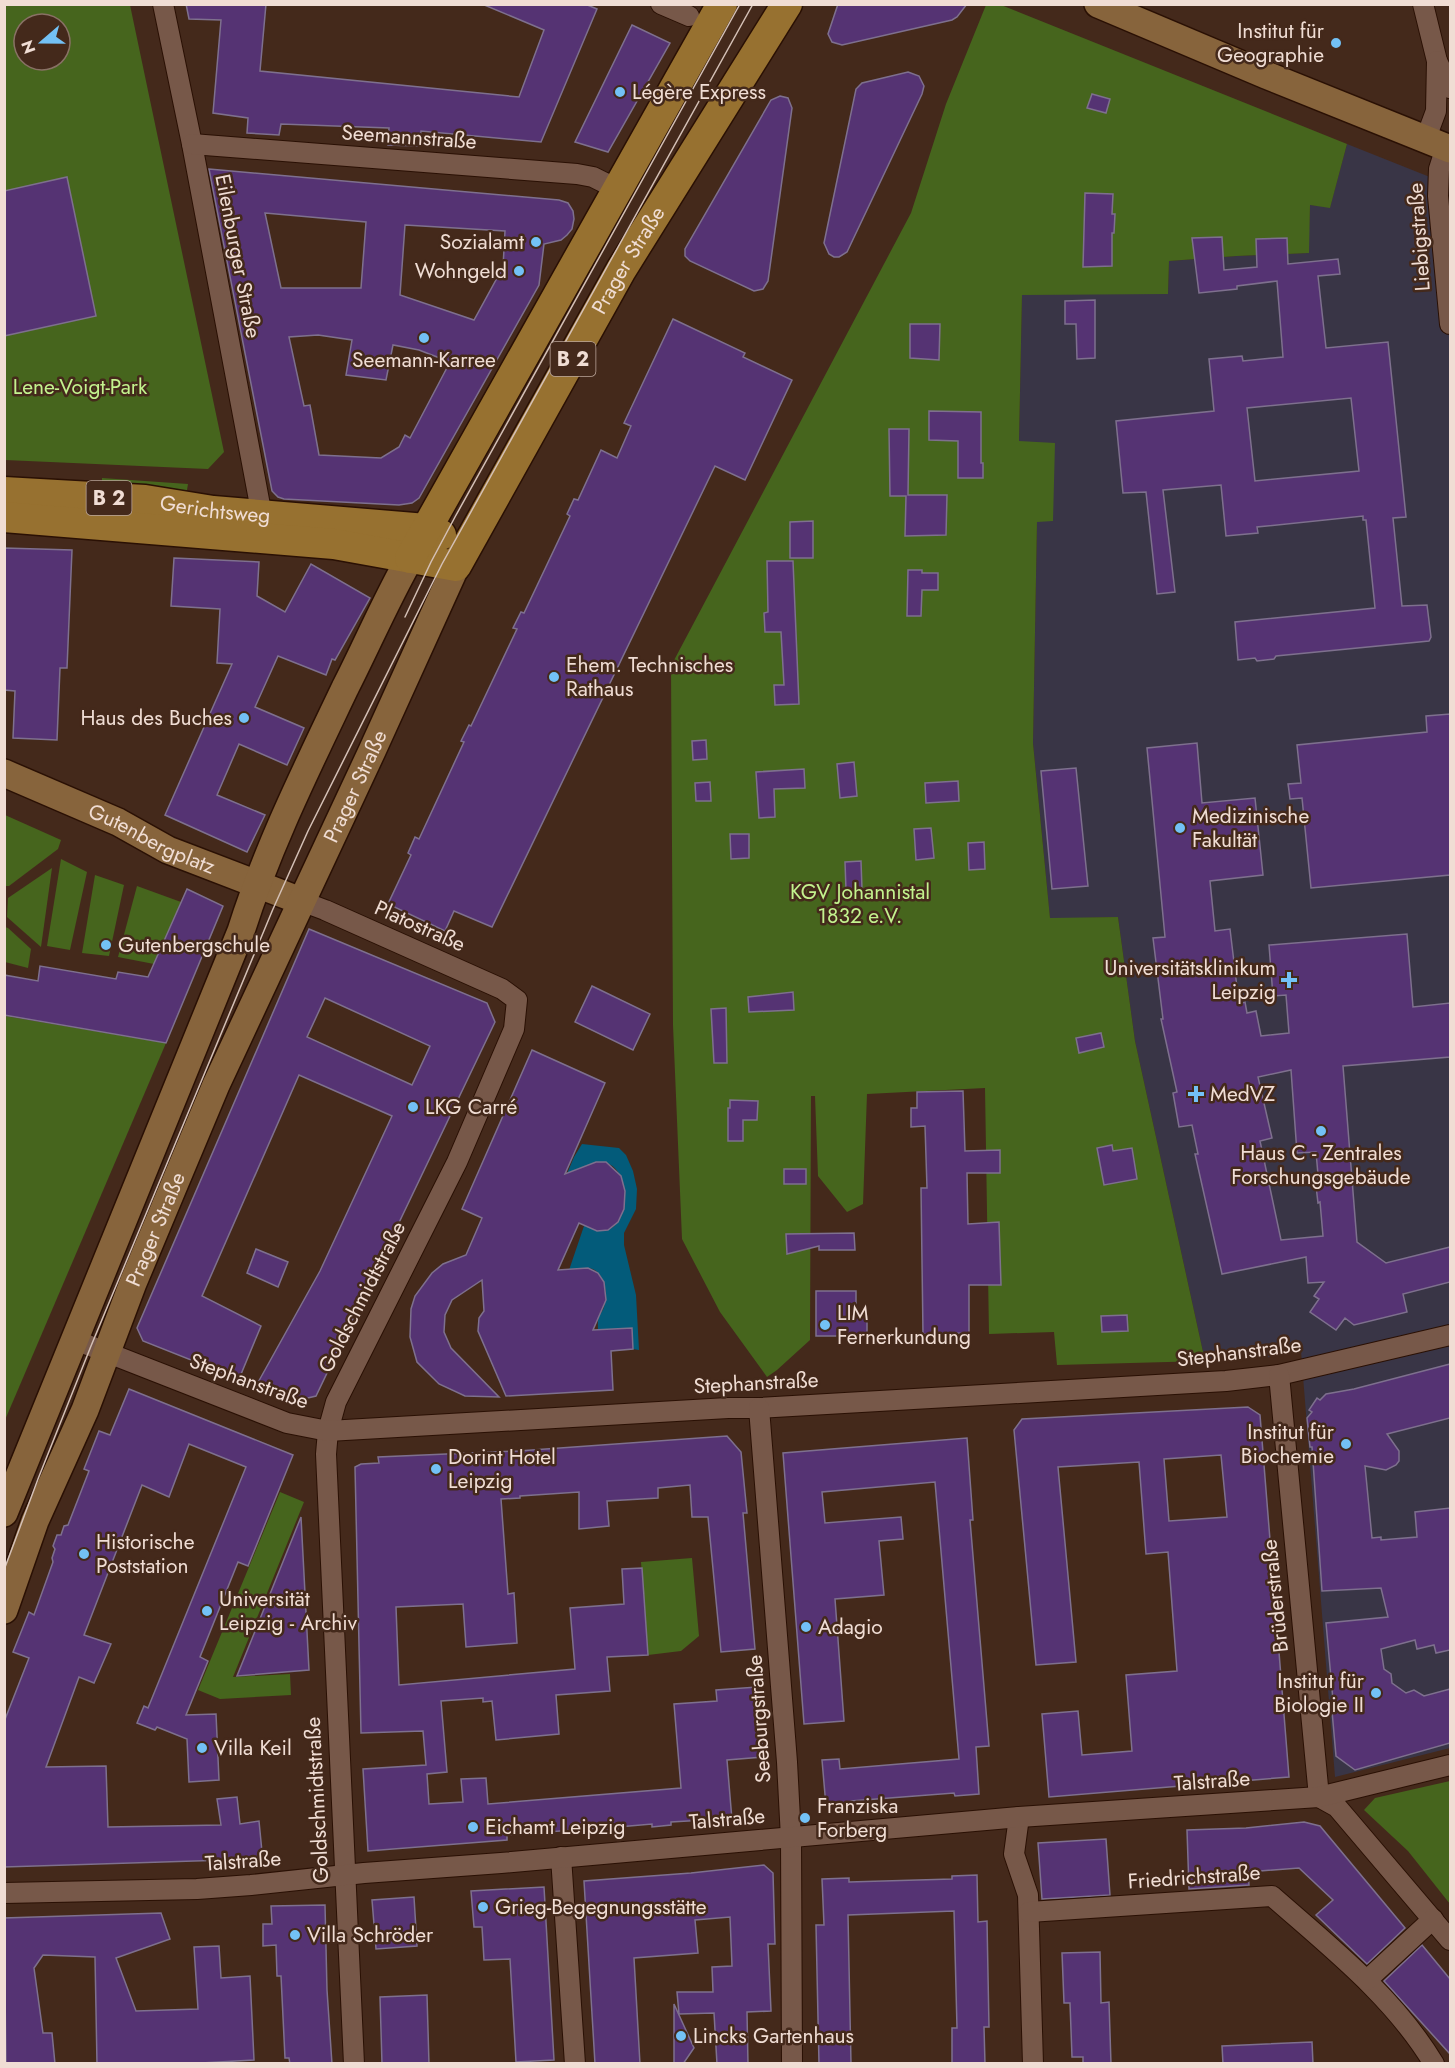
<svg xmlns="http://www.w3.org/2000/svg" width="1455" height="2068" font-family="Jost,sans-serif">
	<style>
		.medical { fill: #393546 }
		.green { fill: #46651d; fill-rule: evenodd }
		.water { fill: #035b7a }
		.building { fill: #553373; stroke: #7e708e; stroke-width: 1.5; fill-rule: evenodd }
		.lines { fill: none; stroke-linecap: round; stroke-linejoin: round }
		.street-casing { stroke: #2a1004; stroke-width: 22 }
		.secondary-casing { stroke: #2a1004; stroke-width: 30 }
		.primary-casing { stroke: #2a1004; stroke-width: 33 }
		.street { stroke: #775849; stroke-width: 20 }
		.secondary { stroke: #87643c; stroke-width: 27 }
		.primary { stroke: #977130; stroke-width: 30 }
		.tram { stroke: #d4c0b6; stroke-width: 1.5 }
		.poi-dot { fill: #73c1f5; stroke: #44291b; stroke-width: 2 }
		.labels { text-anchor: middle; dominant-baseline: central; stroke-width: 5; stroke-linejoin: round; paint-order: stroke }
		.shield { fill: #44291b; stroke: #bca79c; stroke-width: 1.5 }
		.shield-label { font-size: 20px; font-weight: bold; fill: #f0ddd4 }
		.poi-label { font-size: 21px; fill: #f0ddd4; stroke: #44291b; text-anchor: start }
		.street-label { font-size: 21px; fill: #f0ddd4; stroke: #44291b }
		.park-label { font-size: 21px; fill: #c3f38e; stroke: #44291b }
	</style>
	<rect width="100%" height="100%" fill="#44291b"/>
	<polygon class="medical" points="1347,144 1450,185 1450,1748 1335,1777 1301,1351 1272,1357 1205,1361 1135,1041 1118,917 1050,919 1033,743 1037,521 1053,520 1019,442 1022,294 1168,294 1169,261 1237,256 1308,253 1310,205 1330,207"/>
	<g class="green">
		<path d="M5 5H130L224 452 208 469 5 460ZM24 24H60V60H24Z"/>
		<polygon points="986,5 1001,5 1347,144 1330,208 1310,205 1309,253 1237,256 1169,261 1168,294 1022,295 1019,441 1055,443 1053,521 1037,522 1033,743 1050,918 1118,917 1135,1041 1205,1361 1057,1365 1054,1332 989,1334 985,1088 867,1094 863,1204 847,1212 818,1176 815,1096 811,1096 810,1340 777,1370 767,1377 720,1312 682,1239 673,1025 671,666 911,213 946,104"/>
		<polygon points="102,478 188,484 186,496 102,487"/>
		<polygon points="5,815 61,840 58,849 9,886 5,886"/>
		<polygon points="61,859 87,872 70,950 47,946"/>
		<polygon points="52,868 41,947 7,917 8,898"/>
		<polygon points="95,875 124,885 109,956 82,953"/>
		<polygon points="137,886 181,902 154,964 118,957"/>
		<polygon points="5,927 8,928 31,949 28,968 5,962"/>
		<polygon points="5,1016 166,1043 5,1420 4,1016"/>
		<polygon points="280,1492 304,1502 233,1677 290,1674 291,1695 220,1699 198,1690"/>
		<polygon points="692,1558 699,1636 681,1651 648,1655 641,1562"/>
		<polygon points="1450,1781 1450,1904 1408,1851 1364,1810 1375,1798"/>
	</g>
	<path class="water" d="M582 1144 619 1148 626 1155 633 1171 637 1189 636 1209 624 1233V1245L636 1295 639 1350 633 1349 632 1328 598 1330C597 1311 602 1317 605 1303 608 1291 603 1268 587 1268 579 1268 572 1274 566 1279L585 1223C630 1257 639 1162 600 1162 591 1162 575 1172 566 1176L574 1157Z"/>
	<g class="building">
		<polygon points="186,4 266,4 260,71 519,97 544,30 482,4 585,4 597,9 541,142 421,131 419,146 388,145 389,128 281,124 279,135 247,133 248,118 213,113 221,20 189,19"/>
		<polygon points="838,4 967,4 957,17 952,20 842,45 832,42 828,34"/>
		<polygon points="632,25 670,43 608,152 575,142"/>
		<polygon points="908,72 919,76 924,86 922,94 847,252 839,257 834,257 829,254 824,243 856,89 862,83"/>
		<polygon points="1092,94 1110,99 1106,113 1087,108"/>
		<polygon points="780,96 788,98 792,108 768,281 763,289 754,291 690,261 685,256 685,249 771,100"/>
		<path d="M209 169 559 200 568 203 573 211 574 219 572 229 567 235 561 240 544 244 539 285 419 498 412 503 399 505 284 499 278 497 272 491ZM265 213 366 222 361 288H281ZM405 225 505 231 503 267 474 320 400 295ZM318 335 352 340 346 375 386 380 393 345 419 350 450 362 410 438 405 435 399 447 381 458 319 455 310 405 304 406 289 337Z"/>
		<polygon points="67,177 96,316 4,336 4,191"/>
		<polygon points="1085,193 1113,194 1112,214 1115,214 1114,233 1112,233 1112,266 1083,267"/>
		<path d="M1222 237 1224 270 1257 267 1256 239 1287 238 1288 264 1338 259 1340 274 1318 276 1326 348 1388 342 1406 517 1393 518 1402 606 1427 605 1431 637 1429 641 1276 656 1274 659 1257 661 1255 658 1238 660 1235 622 1375 608 1366 520H1363V516L1257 527 1258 533 1226 536 1221 485 1163 490 1175 592 1157 594 1146 492 1123 493 1116 421 1214 411 1209 359 1242 356 1243 361 1283 357 1277 281 1237 286V289L1199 293 1192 238ZM1351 398 1359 471 1255 481 1247 408Z"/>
		<polygon points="1095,300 1095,358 1077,359 1076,324 1065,324 1065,301"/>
		<polygon points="673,319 745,353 743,357 792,380 745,480 715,466 492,927 454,911 445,931 388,904 411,855 408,853 415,837 419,839 464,742 461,741 469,725 471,726 517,629 513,628 521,612 524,613 570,516 567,514 574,499 578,500 601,450 617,458 631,426 624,423"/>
		<polygon points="910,324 940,324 939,360 910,358"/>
		<polygon points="929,411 981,412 981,463 983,463 983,478 958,478 958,441 929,440"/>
		<polygon points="889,429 909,429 908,495 947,495 946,535 905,536 906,496 890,496"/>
		<polygon points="813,521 813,558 790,558 790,522"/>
		<polygon points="4,548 72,550 67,668 60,668 57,740 13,738 15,691 4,690"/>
		<polygon points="174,558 259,562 257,596 285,612 311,564 370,598 335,660 332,659 326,675 278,656 255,707 304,728 287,765 239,744 217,795 265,815 247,852 165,815 232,664 217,663 220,609 171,606"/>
		<polygon points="767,561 793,561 799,704 775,705 774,685 784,685 781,632 765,632 764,613 768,612"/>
		<polygon points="908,570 922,570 922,573 938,573 938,590 922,590 921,616 907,616"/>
		<polygon points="1450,714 1450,875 1311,888 1302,798 1290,799 1289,791 1288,784 1301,783 1297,745 1427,732 1426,716"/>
		<polygon points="706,740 707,759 693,760 692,741"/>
		<path d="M1197 743 1202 803 1255 798 1263 875 1210 881 1215 931 1230 929 1239 1004 1245 1002 1247 1013 1256 1011 1261 1036 1289 1033 1286 995 1273 996 1269 945 1407 934 1413 1007 1450 1003V1057L1343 1066 1357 1242 1386 1263 1450 1247V1282L1403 1294 1407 1312 1354 1325 1345 1318 1336 1330 1310 1312 1319 1299 1314 1296 1324 1282 1308 1283 1306 1257 1222 1274 1195 1154H1198L1192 1125 1179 1127 1173 1093 1177 1092 1161 1019H1163L1153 938 1165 937 1147 748ZM1291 1070 1297 1153 1316 1152 1319 1186H1316L1318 1203 1320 1202 1323 1236 1281 1240 1260 1141 1272 1138 1258 1077Z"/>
		<polygon points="854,762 857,796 840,798 837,764"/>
		<polygon points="1076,768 1088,886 1052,889 1041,771"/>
		<polygon points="804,769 805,788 774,789 775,817 759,818 756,772"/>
		<polygon points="958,781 959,801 926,803 925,783"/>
		<polygon points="710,782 711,801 696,801 695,783"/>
		<polygon points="931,828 934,858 916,860 914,829"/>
		<polygon points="730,834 749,834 749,858 731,859"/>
		<polygon points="984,842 985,869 969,870 968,843"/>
		<polygon points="861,861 862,889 846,890 845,862"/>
		<polygon points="187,889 223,906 166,1043 4,1015 4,975 38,981 40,966 116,979 118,972 148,977"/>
		<path d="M309 929 487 1003 495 1022 316 1396 295 1401 256 1386 320 1271 392 1116 299 1075 202 1296 261 1326 239 1379 143 1341 137 1328ZM325 998 430 1046 412 1085 307 1037Z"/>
		<polygon points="592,986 650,1014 633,1050 575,1022"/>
		<polygon points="793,992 794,1010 749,1012 748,997"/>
		<polygon points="726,1008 727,1063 714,1063 711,1009"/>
		<polygon points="1101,1033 1104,1047 1079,1053 1076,1038"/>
		<polygon points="532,1050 605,1083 565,1174 596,1162 606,1162 621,1176 625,1191 624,1209 618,1222 608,1230 597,1231 579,1223 558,1270 588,1268 598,1273 604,1282 606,1300 593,1330 632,1328 633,1349 611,1351 613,1390 506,1396 478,1331 479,1318 484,1311 482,1280 452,1300 445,1315 444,1332 451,1348 499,1397 465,1396 439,1384 417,1362 410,1337 411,1309 415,1296 432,1273 443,1264 466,1255 482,1218 462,1209"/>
		<polygon points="963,1091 965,1151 1000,1150 1000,1173 967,1173 968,1224 999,1222 1001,1285 969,1285 969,1333 923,1334 921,1188 927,1188 925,1126 911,1127 911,1108 917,1108 917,1092"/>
		<polygon points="730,1100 758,1101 757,1120 743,1120 743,1141 728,1141 728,1108 730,1108"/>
		<polygon points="1112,1145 1113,1151 1132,1148 1137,1179 1104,1185 1097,1148"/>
		<rect x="784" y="1169" width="22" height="15"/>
		<polygon points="854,1233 855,1250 819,1250 819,1246 787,1254 786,1234"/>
		<polygon points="256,1249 288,1262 278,1287 247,1273"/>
		<polygon points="816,1291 856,1291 856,1316 867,1316 867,1336 816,1336"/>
		<polygon points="1127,1315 1128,1331 1102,1332 1101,1316"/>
		<polygon points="1450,1364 1450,1418 1387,1434 1399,1451 1399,1461 1396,1465 1386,1470 1365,1466 1372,1538 1381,1537 1381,1540 1417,1537 1415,1512 1450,1508 1450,1650 1436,1653 1434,1645 1417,1649 1415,1640 1381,1649 1384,1669 1391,1674 1392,1683 1406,1693 1414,1690 1424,1696 1450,1689 1450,1743 1355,1770 1336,1756 1332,1711 1334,1711 1326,1623 1388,1617 1381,1588 1322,1591 1312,1447 1310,1447 1307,1418 1312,1412 1309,1410 1317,1398 1320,1400 1326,1394 1354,1389"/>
		<polygon points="129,1389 293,1455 248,1566 238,1562 200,1657 208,1661 186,1715 216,1714 219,1780 189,1782 187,1739 157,1727 155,1730 137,1723 144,1706 148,1708 246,1467 189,1444 169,1497 142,1485 84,1635 111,1644 94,1683 79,1677 46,1767 106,1766 108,1827 221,1825 217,1799 237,1797 240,1824 259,1821 263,1862 227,1865 226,1860 4,1867 4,1722 29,1658 13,1652 29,1612 34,1615 53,1562 52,1558 55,1549 53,1546 57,1535 61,1535 64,1526 68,1525 89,1471 84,1469 99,1431 110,1435"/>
		<path d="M1248 1407 1260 1415 1289 1777 1049 1797 1042 1714 1078 1711 1082 1755 1132 1751 1126 1675 1177 1671 1168 1552 1146 1554 1139 1462 1058 1467 1076 1662 1036 1665 1014 1430 1022 1419ZM1221 1455 1227 1517 1169 1521 1164 1459Z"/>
		<polygon points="727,1436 741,1452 747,1513 743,1513 755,1649 721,1652 708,1517 692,1517 690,1485 658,1488 658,1498 607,1501 609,1526 579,1529 579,1492 520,1496 520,1498 501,1499 508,1594 514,1593 517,1643 466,1647 463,1604 396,1607 399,1685 575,1669 570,1608 624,1604 622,1569 642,1568 648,1655 607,1657 610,1691 556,1695 559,1734 496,1740 492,1701 483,1702 483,1698 441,1701 447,1772 427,1774 429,1804 463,1802 461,1779 486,1778 488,1804 681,1788 674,1704 717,1701 716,1690 757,1687 763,1757 727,1760 732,1820 705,1822 705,1820 671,1822 671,1825 652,1827 652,1824 618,1827 618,1829 599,1831 599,1828 507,1835 507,1840 368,1851 363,1769 426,1765 423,1731 361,1733 355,1467 361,1464 379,1463 378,1457 518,1451"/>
		<polygon points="967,1438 973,1520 970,1520 989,1746 976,1747 979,1794 955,1796 954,1793 851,1801 851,1804 826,1806 822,1760 839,1759 840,1769 959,1759 935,1482 822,1492 825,1523 901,1517 903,1539 879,1541 884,1595 835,1599 844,1721 804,1724 783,1453"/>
		<polygon points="301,1517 309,1670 237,1676"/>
		<polygon points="1304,1822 1320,1826 1405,1928 1367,1964 1316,1915 1333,1900 1299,1868 1248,1872 1249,1885 1189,1889 1187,1830 1246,1828"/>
		<polygon points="1106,1839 1110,1895 1042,1899 1038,1843"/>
		<polygon points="764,1865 773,1873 775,1944 768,1944 771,2011 747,2012 748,2064 717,2064 714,2013 679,2014 677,1992 713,1992 712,1967 732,1966 730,1917 695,1920 698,1953 634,1958 640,2064 595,2064 584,1881 691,1873"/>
		<polygon points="977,1875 978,1922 987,1921 989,2027 984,2027 985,2064 952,2064 952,2028 957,2028 954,1911 848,1915 851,2064 819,2064 816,1925 824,1925 822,1879 849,1878 849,1882 952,1879 952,1876"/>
		<polygon points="544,1887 554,2060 516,2062 510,1959 484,1960 482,1927 474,1927 471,1891"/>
		<polygon points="414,1897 417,1946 376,1949 372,1900"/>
		<polygon points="325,1905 327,1990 332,2064 290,2064 289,2058 285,2058 281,1976 277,1976 276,1945 263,1946 263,1924 272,1924 271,1906"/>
		<polygon points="161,1913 170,1939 116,1958 136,2011 198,2009 194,1947 219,1946 221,1978 250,1976 254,2060 183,2064 97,2064 95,1957 43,1955 34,1968 43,2033 52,2033 55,2064 6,2064 4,1918"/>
		<polygon points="1422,1945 1450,1979 1450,2054 1384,1981"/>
		<polygon points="1100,1952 1101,2003 1109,2002 1111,2064 1083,2064 1083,2057 1072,2057 1070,2003 1064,2003 1062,1953"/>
		<polygon points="427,1995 429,2064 382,2064 380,1997"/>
		<polygon points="674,2004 694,2048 683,2064 674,2064"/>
		<polygon points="1312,2042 1313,2064 1223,2064 1222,2046"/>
	</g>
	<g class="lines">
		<g class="street-casing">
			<g id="street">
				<polyline points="163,4 192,144 262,516"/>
				<polyline points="661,4 689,16"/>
				<polyline points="1423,4 1437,61"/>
				<polyline points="1426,138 1436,111 1437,61 1450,88"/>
				<polyline points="192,144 577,174 593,177 619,190"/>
				<polyline points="1446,147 1439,169 1438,196 1450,324"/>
				<polyline points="301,901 325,910 502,989 517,1000 514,1029 457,1162 336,1402 328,1431 326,1454 354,2064"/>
				<polyline points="75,1340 287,1423 328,1431 728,1408 759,1408 1226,1381 1279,1375 1450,1335"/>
				<polyline points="1279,1375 1319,1797"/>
				<polyline points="759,1408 787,1762 791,1838 792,2064"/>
				<polyline points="1319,1797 1337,1807 1450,1940"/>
				<polyline points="1019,1817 1014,1854 1028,1895 1033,2064"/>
				<polyline points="561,1857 575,2064"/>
				<polyline points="4,1893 197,1889 251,1885 364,1873 501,1863 1019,1817 1319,1797 1450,1765"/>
				<path d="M1029 1912 1272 1896C1330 1947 1394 1997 1434 2064"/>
				<polyline points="1367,1980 1433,1919"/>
			</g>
		</g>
		<g class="secondary-casing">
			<g id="secondary">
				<polyline points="1098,4 1266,75 1450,149"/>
				<path id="s1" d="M4 773 118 822 168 850 301 901"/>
				<path d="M4 1513 241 931C268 846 307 768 345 688 367 645 386 600 410 558"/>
				<path id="s2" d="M4 1610 35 1521 85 1410 133 1283 216 1085 372 751 456 566"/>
			</g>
		</g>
		<g class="primary-casing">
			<g id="primary">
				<path id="s3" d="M4 492 145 500 213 511 426 529 441 535"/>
				<path id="s4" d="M4 517 334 544 456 566 621 270 787 4"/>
				<polyline points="410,558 722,4"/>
			</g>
		</g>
		<use href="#street" class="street"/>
		<use href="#secondary" class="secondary"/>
		<use href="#primary" class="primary"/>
		<g class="tram">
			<polyline points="405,617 431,562 455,517 740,4"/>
			<polyline points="4,1570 38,1479 91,1346 273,909 308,831 442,564 753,4"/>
		</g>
	</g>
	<g class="poi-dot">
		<circle cx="1336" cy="43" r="6"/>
		<circle cx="620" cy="92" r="6"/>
		<circle cx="536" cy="242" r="6"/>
		<circle cx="519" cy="271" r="6"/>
		<circle cx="424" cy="338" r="6"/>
		<circle cx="554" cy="677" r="6"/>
		<circle cx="244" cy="718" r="6"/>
		<circle cx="1180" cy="828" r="6"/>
		<circle cx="106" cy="945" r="6"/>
		<path d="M1286 971h6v6h6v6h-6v6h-6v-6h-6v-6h6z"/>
		<path d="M1193 1085h6v6h6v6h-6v6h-6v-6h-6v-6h6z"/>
		<circle cx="413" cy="1107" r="6"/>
		<circle cx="1321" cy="1131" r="6"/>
		<circle cx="825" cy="1325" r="6"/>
		<circle cx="1346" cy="1444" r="6"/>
		<circle cx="436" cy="1469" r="6"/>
		<circle cx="84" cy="1554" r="6"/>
		<circle cx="207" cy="1611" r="6"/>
		<circle cx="806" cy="1627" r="6"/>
		<circle cx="1376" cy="1693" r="6"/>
		<circle cx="202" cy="1748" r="6"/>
		<circle cx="805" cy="1818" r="6"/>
		<circle cx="473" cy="1827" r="6"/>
		<circle cx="483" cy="1907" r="6"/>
		<circle cx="295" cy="1935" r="6"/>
		<circle cx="681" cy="2036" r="6"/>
	</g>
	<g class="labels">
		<g class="shield">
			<rect x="550.5" y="342" width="45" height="34" rx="4.5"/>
			<rect x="86.5" y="481" width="45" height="34" rx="4.5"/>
		</g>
		<g class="shield-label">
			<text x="573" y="359">B 2</text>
			<text x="109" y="498">B 2</text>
		</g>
		<g class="poi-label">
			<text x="1324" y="31" text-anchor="end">Institut für<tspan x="1324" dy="24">Geographie</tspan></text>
			<text x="632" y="92">Légère Express</text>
			<text x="524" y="242" text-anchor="end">Sozialamt</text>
			<text x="507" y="271" text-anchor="end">Wohngeld</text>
			<text x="424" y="360" text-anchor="middle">Seemann-Karree</text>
			<text x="566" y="665">Ehem. Technisches<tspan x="566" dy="24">Rathaus</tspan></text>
			<text x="232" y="718" text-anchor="end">Haus des Buches</text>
			<text x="1192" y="816">Medizinische<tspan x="1192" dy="24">Fakultät</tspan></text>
			<text x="118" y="945">Gutenbergschule</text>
			<text x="1276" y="968" text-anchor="end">Universitätsklinikum<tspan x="1276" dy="24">Leipzig</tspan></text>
			<text x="1210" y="1094">MedVZ</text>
			<text x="425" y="1107">LKG Carré</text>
			<text x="1321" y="1153" text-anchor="middle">Haus C - Zentrales<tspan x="1321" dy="24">Forschungsgebäude</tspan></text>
			<text x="837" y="1313">LIM<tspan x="837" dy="24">Fernerkundung</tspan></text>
			<text x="1334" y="1432" text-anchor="end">Institut für<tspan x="1334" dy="24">Biochemie</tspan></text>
			<text x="448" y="1457">Dorint Hotel<tspan x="448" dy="24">Leipzig</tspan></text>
			<text x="96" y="1542">Historische<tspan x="96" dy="24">Poststation</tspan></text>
			<text x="219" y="1599">Universität<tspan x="219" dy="24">Leipzig - Archiv</tspan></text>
			<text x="818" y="1627">Adagio</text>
			<text x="1364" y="1681" text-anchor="end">Institut für<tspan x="1364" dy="24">Biologie II</tspan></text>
			<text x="214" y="1748">Villa Keil</text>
			<text x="817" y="1806">Franziska<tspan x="817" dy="24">Forberg</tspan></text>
			<text x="485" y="1827">Eichamt Leipzig</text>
			<text x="495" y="1907">Grieg-Begegnungsstätte</text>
			<text x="307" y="1935">Villa Schröder</text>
			<text x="693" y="2036">Lincks Gartenhaus</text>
		</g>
		<g class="street-label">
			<text transform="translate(409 137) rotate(4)">Seemannstraße</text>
			<text transform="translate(1419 237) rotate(-94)">Liebigstraße</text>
			<text transform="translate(238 256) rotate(79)">Eilenburger Straße</text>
			<text stroke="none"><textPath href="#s4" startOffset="806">Prager Straße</textPath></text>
			<text stroke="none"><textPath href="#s3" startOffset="212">Gerichtsweg</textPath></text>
			<text stroke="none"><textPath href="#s2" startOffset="896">Prager Straße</textPath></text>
			<text stroke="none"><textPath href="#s1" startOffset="162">Gutenbergplatz</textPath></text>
			<text transform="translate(420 926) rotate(24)">Platostraße</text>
			<text stroke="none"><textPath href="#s2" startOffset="410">Prager Straße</textPath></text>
			<text transform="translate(362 1297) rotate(-63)">Goldschmidtstraße</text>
			<text transform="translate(1239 1352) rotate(-7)">Stephanstraße</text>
			<text transform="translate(249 1381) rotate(20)">Stephanstraße</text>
			<text transform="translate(756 1383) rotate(-3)">Stephanstraße</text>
			<text transform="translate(1275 1596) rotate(-96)">Brüderstraße</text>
			<text transform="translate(759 1719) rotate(-94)">Seeburgstraße</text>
			<text transform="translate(1212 1781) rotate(-4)">Talstraße</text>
			<text transform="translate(317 1800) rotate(-93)">Goldschmidtstraße</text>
			<text transform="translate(727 1819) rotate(-5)">Talstraße</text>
			<text transform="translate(243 1861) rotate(-4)">Talstraße</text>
			<text transform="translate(1194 1877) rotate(-4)">Friedrichstraße</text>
		</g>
		<g class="park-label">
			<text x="80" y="387">Lene-Voigt-Park</text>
			<text x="860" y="892">KGV Johannistal<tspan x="860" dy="24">1832 e.V.</tspan></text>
		</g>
	</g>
	<rect width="1455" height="2068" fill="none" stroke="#f0ddd4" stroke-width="12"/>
	<g transform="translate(42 42) rotate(250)"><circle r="28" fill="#44291b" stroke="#897165" stroke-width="1.5"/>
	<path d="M0-4.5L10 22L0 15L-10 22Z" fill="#73c1f5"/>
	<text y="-9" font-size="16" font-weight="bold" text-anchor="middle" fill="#f0ddd4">N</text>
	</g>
</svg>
